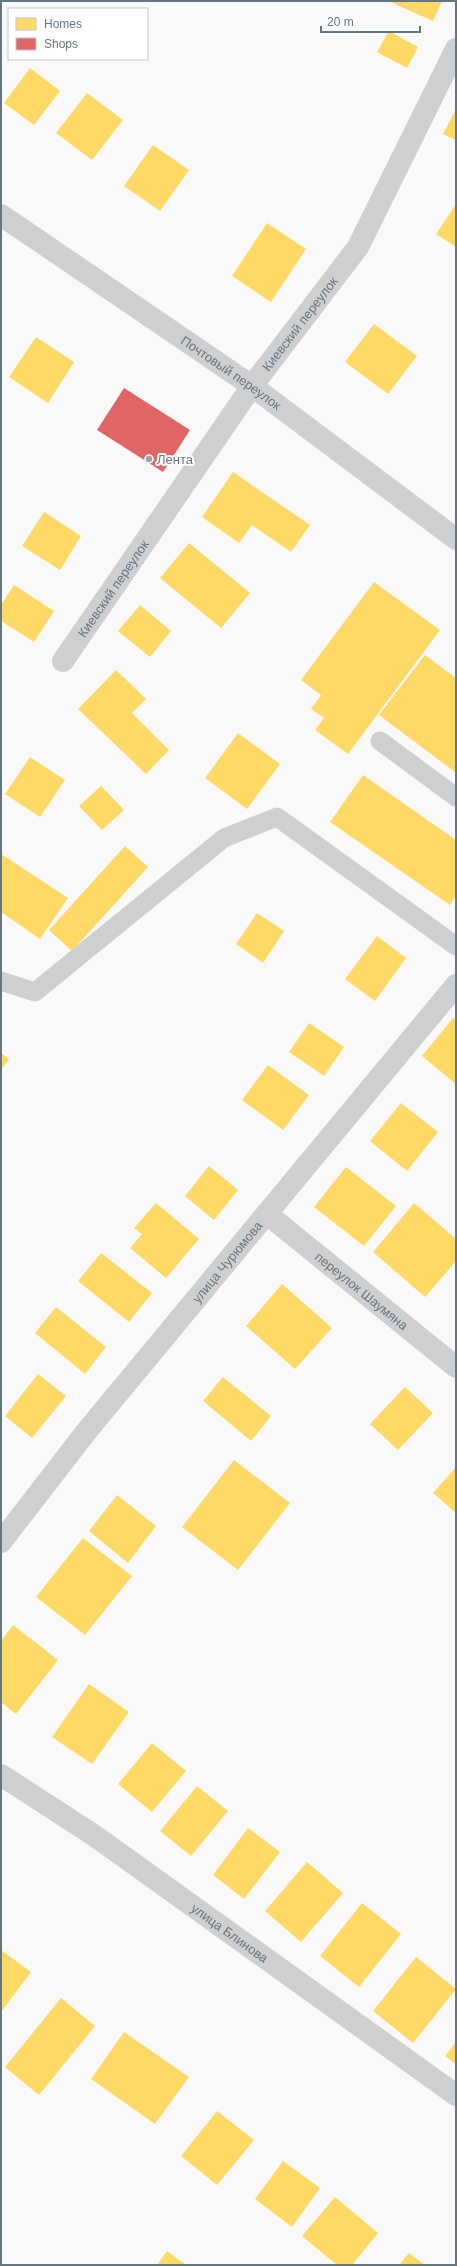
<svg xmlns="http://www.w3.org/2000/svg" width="457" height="2266" font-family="Helvetica,sans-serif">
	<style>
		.homes { fill: #ffd966 }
		.shops { fill: #e06666 }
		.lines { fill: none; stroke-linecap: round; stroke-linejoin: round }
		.service { stroke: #cecfd0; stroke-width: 19 }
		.minor { stroke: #cecfd0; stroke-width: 22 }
		.tertiary { stroke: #cecfd0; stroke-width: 22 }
		.poi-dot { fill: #99a4ac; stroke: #fff; stroke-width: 1.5 }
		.labels { text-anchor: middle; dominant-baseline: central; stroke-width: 4; stroke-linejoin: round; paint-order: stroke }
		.street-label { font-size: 13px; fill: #657683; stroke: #fff }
		.poi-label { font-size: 13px; fill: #657683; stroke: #fff; text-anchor: start }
	</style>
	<rect width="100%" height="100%" fill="#f9f9f9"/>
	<g class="homes">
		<polygon points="388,1 442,1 433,21"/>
		<polygon points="389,31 418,47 407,68 377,52"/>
		<polygon points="30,68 60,91 34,125 4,103"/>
		<polygon points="87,93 123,120 92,160 56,133"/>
		<polygon points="456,109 456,140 443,134"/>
		<polygon points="153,145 189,170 160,211 124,186"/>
		<polygon points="456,204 456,247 436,234"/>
		<polygon points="267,223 306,249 271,302 232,276"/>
		<polygon points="374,324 417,356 388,394 345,362"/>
		<polygon points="36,337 74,362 48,403 9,377"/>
		<polygon points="233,472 310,525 291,552 252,525 239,543 202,517"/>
		<polygon points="44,512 81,536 60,570 22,546"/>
		<polygon points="189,543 250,593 221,628 160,578"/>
		<polygon points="374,582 440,630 348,754 315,730 324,718 311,709 321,695 301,680"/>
		<polygon points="14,585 54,611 34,642 1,621 1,605"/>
		<polygon points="140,605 171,631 150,657 118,631"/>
		<polygon points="425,655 456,678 455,772 379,715"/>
		<polygon points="116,670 146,699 132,713 169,750 146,774 78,709"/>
		<polygon points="238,733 280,764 247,809 205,778"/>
		<polygon points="30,757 65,780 40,817 5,794"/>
		<polygon points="363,775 456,840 456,896 450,905 330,822"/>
		<polygon points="101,786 124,810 102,830 79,806"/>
		<polygon points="125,846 148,867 72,951 49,930"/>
		<polygon points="1,854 68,898 40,939 1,912"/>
		<polygon points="257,913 284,931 263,963 236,944"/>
		<polygon points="377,936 406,958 375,1001 345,979"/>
		<polygon points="453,1018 456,1020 456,1084 422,1056"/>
		<polygon points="309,1023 344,1047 324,1076 289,1052"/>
		<polygon points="1,1053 9,1059 1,1070"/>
		<polygon points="268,1065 309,1095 283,1130 242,1100"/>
		<polygon points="401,1103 438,1132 407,1171 370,1141"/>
		<polygon points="209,1166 238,1190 214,1220 185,1196"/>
		<polygon points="346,1167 396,1206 364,1246 314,1207"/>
		<polygon points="156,1203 199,1239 166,1278 130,1248 142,1234 134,1228"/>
		<polygon points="414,1203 456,1239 456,1261 425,1297 373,1252"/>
		<polygon points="101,1253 152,1293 129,1322 78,1281"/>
		<polygon points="282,1284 332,1328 295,1369 246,1326"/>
		<polygon points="56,1307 106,1347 85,1374 35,1333"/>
		<polygon points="38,1374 66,1396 32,1438 5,1416"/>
		<polygon points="223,1377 271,1416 251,1441 203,1401"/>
		<polygon points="405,1387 433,1413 398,1450 370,1424"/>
		<polygon points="234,1460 290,1503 238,1570 182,1527"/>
		<polygon points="456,1467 456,1513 433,1493"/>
		<polygon points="117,1495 156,1526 128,1563 89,1531"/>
		<polygon points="83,1538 132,1576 85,1635 36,1597"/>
		<polygon points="13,1625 58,1660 16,1714 1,1702 1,1641"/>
		<polygon points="89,1684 129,1712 92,1764 52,1737"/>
		<polygon points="152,1743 186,1771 152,1812 118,1784"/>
		<polygon points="197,1786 228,1811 191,1856 160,1831"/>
		<polygon points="248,1828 280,1852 244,1899 213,1875"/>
		<polygon points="307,1862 343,1893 301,1942 265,1911"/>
		<polygon points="362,1903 401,1934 359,1987 320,1956"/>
		<polygon points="1,1950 31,1972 1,2012"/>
		<polygon points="416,1957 456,1989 413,2043 373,2011"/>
		<polygon points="61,1998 95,2026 39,2095 5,2067"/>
		<polygon points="124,2032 189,2077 155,2124 91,2079"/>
		<polygon points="456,2042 456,2064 445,2056"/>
		<polygon points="217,2111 254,2140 217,2185 181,2156"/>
		<polygon points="283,2161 320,2188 292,2227 255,2199"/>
		<polygon points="335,2197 378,2233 352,2265 337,2265 302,2236"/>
		<polygon points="167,2251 186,2265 157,2265"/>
		<polygon points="409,2253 425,2265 399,2265"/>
	</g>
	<polygon class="shops" points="124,388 190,430 163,472 97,430"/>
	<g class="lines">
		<g class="service">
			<polyline points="380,741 456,797"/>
			<polyline points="1,981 35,992 224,838 277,817 456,946"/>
		</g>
		<g class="minor">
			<path id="s1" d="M63 661 252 386 358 247 456 49"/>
			<path id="s2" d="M267 1214 456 1367"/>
			<path id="s3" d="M1 1542 86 1432 456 985"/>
			<path id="s4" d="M1 1775 95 1836 456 2095"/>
		</g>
		<path class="tertiary" id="s5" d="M1 215 252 386 456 539"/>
	</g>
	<circle class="poi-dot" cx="149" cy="459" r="4"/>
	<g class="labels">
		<g class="street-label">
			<text stroke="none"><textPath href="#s1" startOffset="412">Киевский переулок</textPath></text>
			<text stroke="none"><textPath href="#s5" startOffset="279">Почтовый переулок</textPath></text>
			<text stroke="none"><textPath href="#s1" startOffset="88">Киевский переулок</textPath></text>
			<text stroke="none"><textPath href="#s3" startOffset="360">улица Чурюмова</textPath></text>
			<text stroke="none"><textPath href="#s2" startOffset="122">переулок Шаумяна</textPath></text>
			<text stroke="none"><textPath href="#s4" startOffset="278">улица Блинова</textPath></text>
		</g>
		<g class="poi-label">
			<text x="157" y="459">Лента</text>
		</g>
	</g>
	<rect width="457" height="2266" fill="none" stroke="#657683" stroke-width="4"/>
	<rect x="8" y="8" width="140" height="52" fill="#ffffff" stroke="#c1c8cd"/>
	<rect x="16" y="18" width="20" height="12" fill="#ffd966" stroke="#c1c8cd"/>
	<text x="44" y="28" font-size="12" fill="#657683">Homes</text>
	<rect x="16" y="38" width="20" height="12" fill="#e06666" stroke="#c1c8cd"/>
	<text x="44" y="48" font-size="12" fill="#657683">Shops</text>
	<path d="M321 26v6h99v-6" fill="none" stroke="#657683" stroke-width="2"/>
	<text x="327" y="26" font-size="12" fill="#657683" stroke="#ffffff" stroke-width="3" paint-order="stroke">20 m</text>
</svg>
